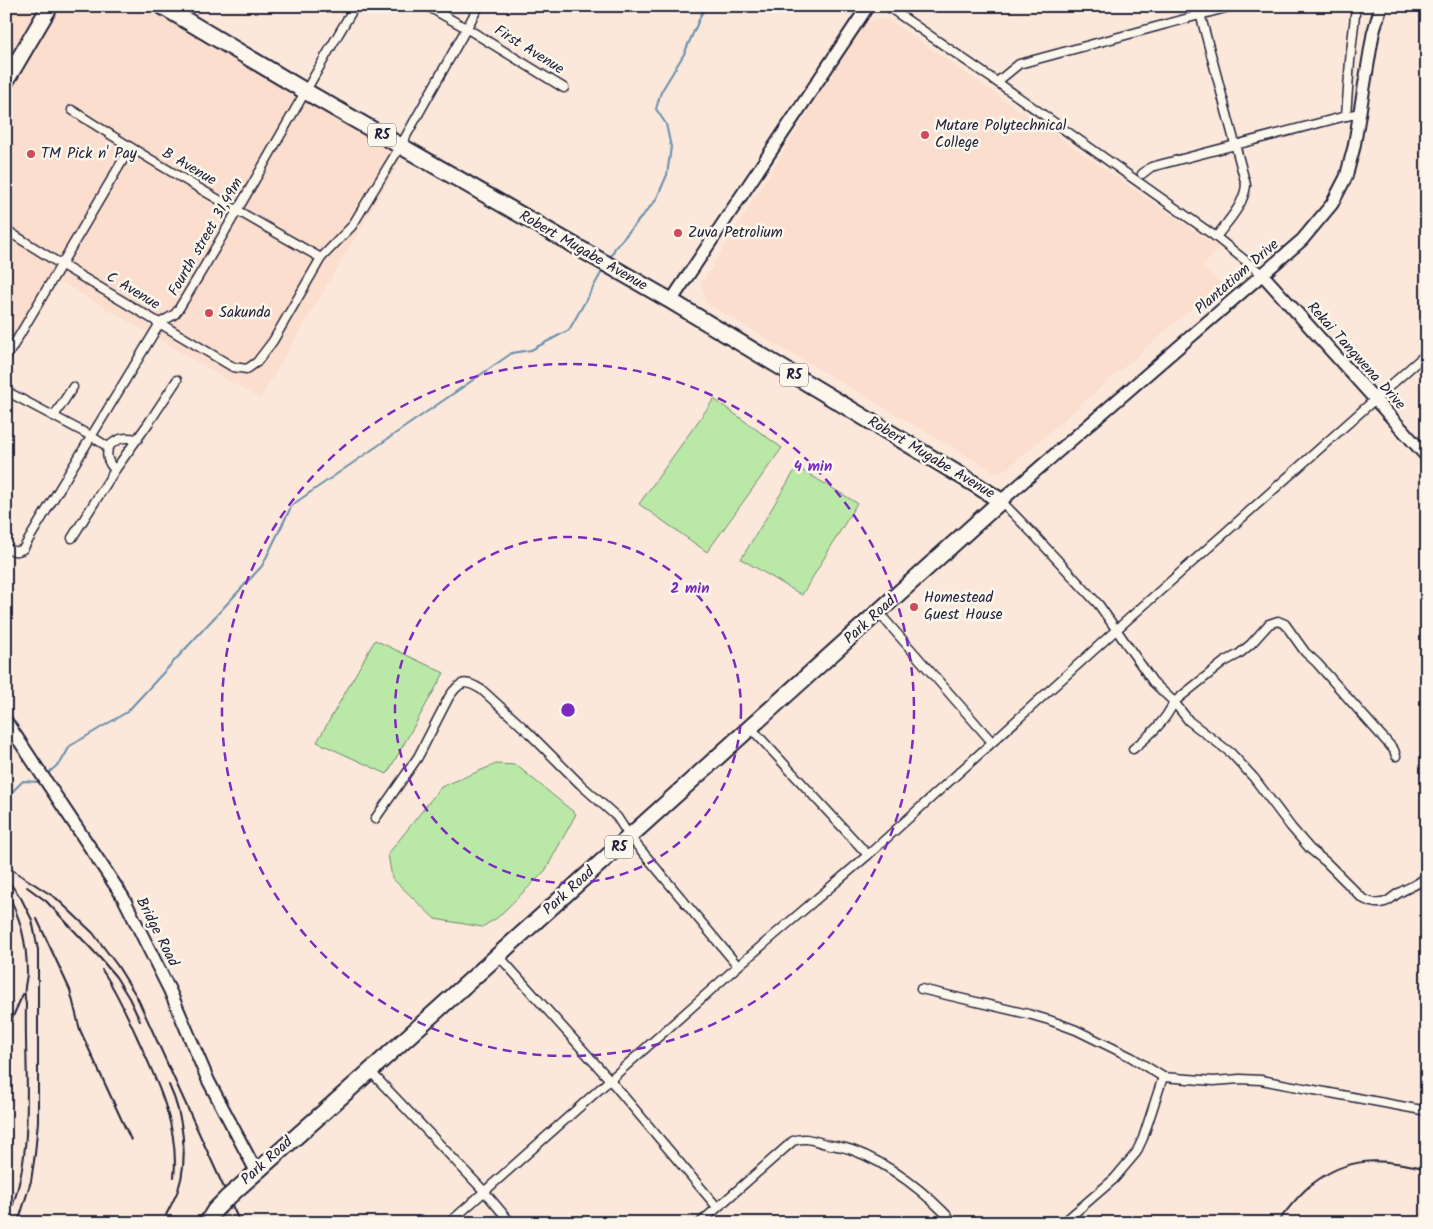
<svg xmlns="http://www.w3.org/2000/svg" width="1433" height="1229" font-family="Kalam,sans-serif">
	<style>
		.built { fill: #fbdecd }
		.green { fill: #bae8a7; stroke: #6e8571 }
		.lines { fill: none; stroke-linecap: round; stroke-linejoin: round }
		.stream { stroke: #678fac; stroke-width: 2 }
		.street-casing { stroke: #22223b; stroke-width: 11 }
		.secondary-casing { stroke: #22223b; stroke-width: 15 }
		.highway-casing { stroke: #22223b; stroke-width: 19 }
		.street { stroke: #fbf7ec; stroke-width: 8 }
		.secondary { stroke: #fbf7ec; stroke-width: 11 }
		.highway { stroke: #fbf7ec; stroke-width: 15 }
		.rail { stroke: #22223b; stroke-width: 2 }
		.highway-bridge-casing { stroke: #22223b; stroke-width: 19; stroke-linecap: butt }
		.highway-bridge { stroke: #fbf7ec; stroke-width: 15 }
		.ring { fill: none; stroke: #7b2cbf; stroke-width: 2.5; stroke-dasharray: 9 6 }
		.poi-dot { fill: #d1495b; stroke: #fbf7ec; stroke-width: 2 }
		.labels { text-anchor: middle; dominant-baseline: central; stroke-width: 5; stroke-linejoin: round; paint-order: stroke }
		.shield { fill: #fbf7ec; stroke: #636270; stroke-width: 1 }
		.shield-label { font-size: 14px; font-weight: bold; fill: #22223b }
		.street-label { font-size: 15px; fill: #22223b; stroke: #fbf7ec }
		.poi-label { font-size: 15px; fill: #22223b; stroke: #fbf7ec; text-anchor: start }
		.centre { fill: #7b2cbf; stroke: #fbf7ec; stroke-width: 2.5 }
		.ring-label { font-size: 15px; text-anchor: middle; font-weight: bold; fill: #7b2cbf; stroke: #fbf7ec; stroke-width: 5; stroke-linejoin: round; paint-order: stroke }
	</style>
	<rect width="100%" height="100%" fill="#fbe8da"/>
	<filter id="ink" filterUnits="userSpaceOnUse"><feTurbulence type="fractalNoise" baseFrequency=".02" numOctaves="2"/><feDisplacementMap in="SourceGraphic" scale="10" xChannelSelector="R" yChannelSelector="G"/><feConvolveMatrix kernelMatrix="1 2 1 2 8 2 1 2 1" color-interpolation-filters="sRGB"/></filter>
	<g filter="url(#ink)">
		<g class="built">
			<polygon points="6,6 168,6 409,146 260,399 56,279 6,367"/>
			<polygon points="886,18 1219,248 1202,267 1221,283 1008,468 996,473 706,303 701,284 864,23"/>
		</g>
		<g class="green">
			<polygon points="714,399 782,448 707,552 639,504"/>
			<polygon points="797,467 857,503 802,595 741,559"/>
			<polygon points="375,640 444,673 387,774 317,742"/>
			<polygon points="496,764 516,765 576,814 545,871 497,918 482,927 435,919 392,878 388,854 441,787"/>
		</g>
		<g class="lines">
			<g class="stream">
				<polyline points="610,258 615,248 656,200 667,175 671,147 666,124 656,109 661,92 684,54 705,6"/>
				<polyline points="47,774 61,762 70,746 127,712 262,566 292,505 512,353 531,350 569,330 604,268"/>
				<polyline points="6,798 23,781 38,782 39,781"/>
			</g>
			<g class="street-casing">
				<g id="street">
					<polyline points="427,6 466,28 564,88"/>
					<polyline points="887,6 997,82 1216,237 1262,274"/>
					<path d="M1198 6 1246 185C1244 205 1228 221 1216 237"/>
					<polyline points="1356,6 1350,61 1346,116 1360,113"/>
					<polyline points="997,82 1019,64 1233,6"/>
					<path d="M72 110C153 163 237 211 321 258"/>
					<polyline points="1142,174 1151,167 1346,116"/>
					<polyline points="6,230 62,265 233,367 247,369 257,362 273,341 321,258 352,226 401,145 479,6"/>
					<polyline points="6,358 130,148"/>
					<polyline points="6,391 91,436 108,447"/>
					<polyline points="54,416 73,387"/>
					<path d="M115 470C108 463 106 457 108 447 119 437 124 437 138 439"/>
					<path d="M1001 501 1036 537 1099 605 1153 682 1174 702 1189 721 1231 753 1254 778 1291 827 1310 849 1326 862 1362 898C1371 903 1380 906 1389 900 1392 898 1395 895 1399 893 1410 886 1417 886 1427 876"/>
					<polyline points="72,538 115,470 150,421 177,380"/>
					<path d="M6 548C13 551 16 553 23 549L160 323 175 314 178 310C240 210 295 107 355 6"/>
					<polyline points="1427,585 1425,592 1427,600"/>
					<polyline points="879,613 992,742"/>
					<polyline points="751,728 868,855"/>
					<path d="M1133 749C1150 735 1165 722 1174 702L1224 662 1239 654 1251 644 1269 624 1278 621 1285 624 1305 652 1317 663 1394 750 1396 756"/>
					<path d="M375 819 418 757 449 697C460 681 465 679 482 690L526 730 580 784 617 817 630 837 738 966"/>
					<polyline points="498,955 610,1080 717,1207"/>
					<polyline points="921,989 1028,1014 1049,1020 1076,1030 1131,1057 1163,1077 1214,1081 1240,1079 1261,1080 1427,1111"/>
					<polyline points="370,1071 484,1191 511,1223"/>
					<polyline points="449,1223 738,966 868,855 1116,630 1427,353"/>
					<path d="M700 1223 793 1141C804 1136 815 1141 826 1144 835 1146 844 1147 852 1150 889 1163 928 1194 954 1223"/>
					<polyline points="1063,1223 1114,1179 1136,1153 1143,1138 1163,1077"/>
				</g>
			</g>
			<g class="secondary-casing">
				<g id="secondary">
					<polyline points="1262,274 1427,457"/>
					<polyline points="671,301 868,6"/>
					<polyline points="1001,501 1302,240 1332,204 1346,177 1354,147 1373,34 1381,6"/>
					<polyline points="6,721 123,897 170,991 208,1080 256,1171"/>
				</g>
			</g>
			<g class="highway-casing">
				<g id="highway">
					<polyline points="162,6 305,91 671,301 973,483 1001,501 370,1071 235,1191"/>
					<polyline points="6,81 50,6"/>
					<polyline points="207,1223 215,1210 227,1198"/>
				</g>
			</g>
			<use href="#street" class="street"/>
			<use href="#secondary" class="secondary"/>
			<use href="#highway" class="highway"/>
			<g class="rail">
				<polyline points="6,866 56,898 93,933 117,965 137,997 240,1223"/>
				<polyline points="6,878 21,898 32,920 38,950 38,1121 35,1154 31,1181 18,1223"/>
				<polyline points="27,887 46,901 100,958 116,977 129,998 140,1021"/>
				<path d="M6 891C21 917 27 944 27 973 27 978 25 983 25 988 24 993 25 999 26 1004 24 1076 37 1154 6 1222"/>
				<polyline points="37,919 70,990 80,1030 131,1140"/>
				<path d="M102 970C116 990 126 1013 136 1035 156 1079 180 1127 174 1177"/>
				<polyline points="6,1032 23,994"/>
				<path d="M166 1215C170 1207 175 1198 178 1190 189 1158 183 1115 169 1085"/>
				<path d="M1277 1223C1287 1210 1298 1195 1311 1185 1348 1155 1382 1158 1427 1169"/>
			</g>
			<g class="highway-bridge-casing">
				<polyline id="highway-bridge" points="227,1198 235,1191"/>
			</g>
			<use href="#highway-bridge" class="highway-bridge"/>
		</g>
	</g>
	<g class="ring">
		<circle cx="568" cy="710" r="173"/>
		<circle cx="568" cy="710" r="346"/>
	</g>
	<g class="poi-dot">
		<circle cx="925" cy="135" r="5"/>
		<circle cx="31" cy="154" r="5"/>
		<circle cx="678" cy="233" r="5"/>
		<circle cx="209" cy="313" r="5"/>
		<circle cx="914" cy="607" r="5"/>
	</g>
	<g class="labels">
		<g class="shield">
			<rect x="368" y="123.5" width="28" height="23" rx="4"/>
			<rect x="780" y="363.5" width="28" height="23" rx="4"/>
			<rect x="605" y="835.5" width="28" height="23" rx="4"/>
		</g>
		<g class="shield-label">
			<text x="382" y="135">R5</text>
			<text x="794" y="375">R5</text>
			<text x="619" y="847">R5</text>
		</g>
		<g class="street-label">
			<text transform="translate(529 50) rotate(32)">First Avenue</text>
			<text transform="translate(189 167) rotate(30)">B Avenue</text>
			<text transform="translate(206 237) rotate(-60)">Fourth street 31,49m</text>
			<text transform="translate(583 251) rotate(30)">Robert Mugabe Avenue</text>
			<text transform="translate(1237 277) rotate(-41)">Plantatiom Drive</text>
			<text transform="translate(133 291) rotate(31)">C Avenue</text>
			<text transform="translate(1356 356) rotate(48)">Rekai Tangwena Drive</text>
			<text transform="translate(931 458) rotate(31)">Robert Mugabe Avenue</text>
			<text transform="translate(870 620) rotate(-42)">Park Road</text>
			<text transform="translate(569 891) rotate(-42)">Park Road</text>
			<text transform="translate(157 932) rotate(63)">Bridge Road</text>
			<text transform="translate(267 1161) rotate(-42)">Park Road</text>
		</g>
		<g class="poi-label">
			<text x="935" y="126">Mutare Polytechnical<tspan x="935" dy="17">College</tspan></text>
			<text x="41" y="154">TM Pick n' Pay</text>
			<text x="688" y="233">Zuva Petrolium</text>
			<text x="219" y="313">Sakunda</text>
			<text x="924" y="598">Homestead<tspan x="924" dy="17">Guest House</tspan></text>
		</g>
	</g>
	<circle cx="568" cy="710" r="8" class="centre"/>
	<g class="ring-label">
		<text x="813" y="471">4 min</text>
		<text x="690" y="593">2 min</text>
	</g>
	<rect width="1433" height="1229" fill="none" stroke="#fbf7ec" stroke-width="25"/>
	<rect x="12" y="12" width="1408" height="1204" fill="none" stroke="#22223b" stroke-width="2" filter="url(#ink)"/>
</svg>
